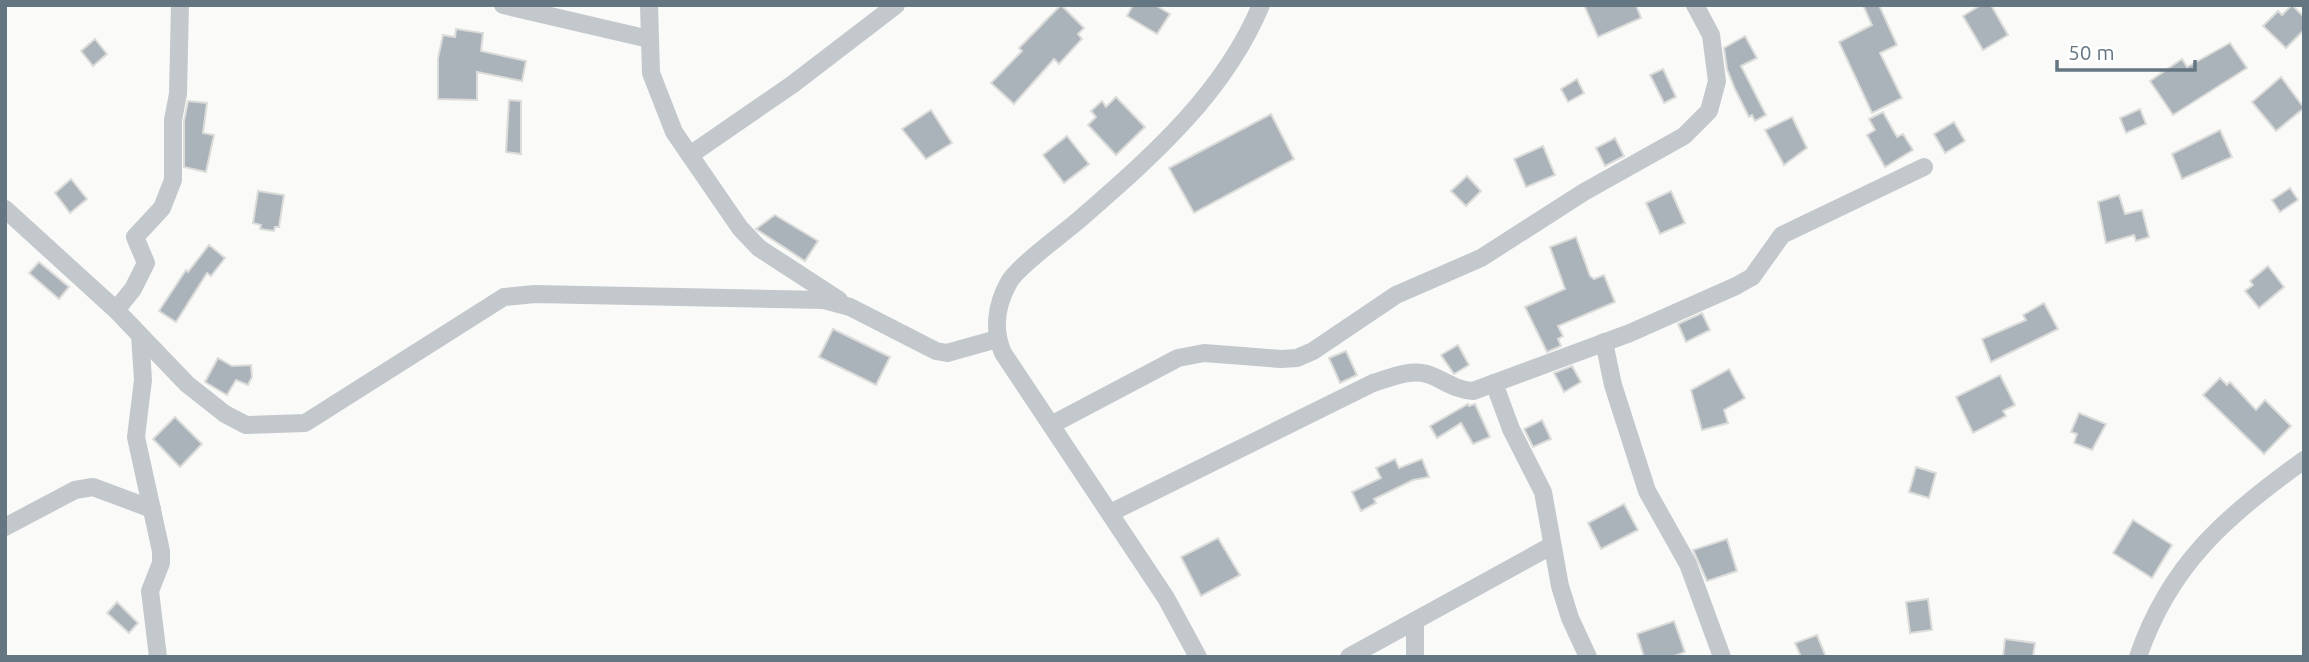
<svg xmlns="http://www.w3.org/2000/svg" width="2309" height="662" font-family="Ubuntu,sans-serif">
	<style>
		.building { fill: #aab3b9; stroke: #dcdcda; stroke-width: 2 }
		.lines { fill: none; stroke-linecap: round; stroke-linejoin: round }
		.minor { stroke: #c3c8cc; stroke-width: 18 }
	</style>
	<rect width="100%" height="100%" fill="#fafaf8"/>
	<g class="building">
		<polygon points="1061,5 1084,28 1078,34 1082,39 1059,64 1054,59 1014,104 991,83 1022,51 1019,48"/>
		<polygon points="1133,5 1155,5 1170,14 1157,34 1127,16"/>
		<polygon points="1584,5 1636,5 1641,18 1598,37"/>
		<polygon points="1863,5 1879,5 1897,45 1880,53 1902,98 1872,113 1839,42 1872,25"/>
		<polygon points="1981,5 1991,5 2008,35 1983,50 1963,16"/>
		<polygon points="2292,5 2304,17 2304,30 2286,48 2263,26 2278,11 2282,15"/>
		<polygon points="456,29 483,33 481,51 526,61 522,81 477,72 477,100 438,99 438,58 443,35 455,37"/>
		<polygon points="1745,36 1757,58 1741,66 1766,115 1755,121 1752,115 1749,117 1735,89 1727,69 1724,48"/>
		<polygon points="95,39 107,54 93,66 81,51"/>
		<polygon points="2230,43 2247,68 2173,115 2150,81 2182,59 2187,67"/>
		<polygon points="1663,69 1676,97 1664,103 1650,75"/>
		<polygon points="2281,77 2304,108 2276,131 2252,102"/>
		<polygon points="1577,79 1584,93 1568,102 1561,89"/>
		<polygon points="1116,97 1145,127 1116,155 1088,125 1096,117 1091,111 1102,101 1106,107"/>
		<polygon points="509,100 521,101 521,154 506,152"/>
		<polygon points="188,101 207,103 203,133 214,135 206,172 184,167 184,121"/>
		<polygon points="2140,109 2146,124 2126,133 2120,118"/>
		<polygon points="931,110 952,143 926,159 902,129"/>
		<polygon points="1883,112 1897,137 1903,134 1913,150 1885,167 1867,135 1875,130 1869,119"/>
		<polygon points="1271,114 1294,159 1194,213 1169,168"/>
		<polygon points="1792,117 1807,148 1784,165 1765,130"/>
		<polygon points="1954,122 1965,141 1945,153 1934,134"/>
		<polygon points="2220,130 2232,157 2182,179 2172,154"/>
		<polygon points="1067,136 1089,164 1064,183 1043,155"/>
		<polygon points="1615,138 1624,156 1605,166 1596,148"/>
		<polygon points="1543,146 1555,175 1526,187 1514,159"/>
		<polygon points="1467,176 1481,191 1466,206 1451,191"/>
		<polygon points="71,179 87,199 70,213 55,193"/>
		<polygon points="2290,188 2298,200 2280,212 2272,200"/>
		<polygon points="258,191 284,195 279,227 275,227 274,231 260,229 261,225 253,223"/>
		<polygon points="1671,191 1685,223 1660,234 1646,203"/>
		<polygon points="2119,195 2125,214 2142,210 2149,237 2136,241 2134,235 2106,243 2098,202"/>
		<polygon points="775,215 818,241 805,261 756,229"/>
		<polygon points="1576,237 1590,276 1594,279 1604,275 1615,302 1558,326 1563,336 1558,339 1561,346 1547,352 1525,307 1565,289 1550,247"/>
		<polygon points="209,245 225,258 211,276 207,273 176,322 159,311 186,270 188,272"/>
		<polygon points="39,262 69,287 59,299 29,273"/>
		<polygon points="2268,266 2284,287 2259,308 2245,291 2253,285 2250,281"/>
		<polygon points="2044,303 2058,329 1991,362 1982,339 2026,320 2023,315"/>
		<polygon points="1702,313 1710,330 1686,342 1678,324"/>
		<polygon points="833,329 890,357 876,385 819,357"/>
		<polygon points="1458,345 1469,365 1454,374 1441,355"/>
		<polygon points="1346,351 1357,375 1340,383 1329,358"/>
		<polygon points="218,358 232,366 251,365 252,377 248,385 236,380 227,395 205,382"/>
		<polygon points="1572,366 1581,382 1564,392 1554,373"/>
		<polygon points="1729,369 1745,398 1724,410 1728,423 1702,430 1691,390"/>
		<polygon points="2000,375 2015,405 2003,411 2006,416 1973,433 1956,397"/>
		<polygon points="2220,378 2227,385 2230,382 2256,410 2265,400 2291,426 2264,454 2203,395"/>
		<polygon points="1468,404 1469,406 1475,404 1490,437 1473,444 1461,423 1437,438 1430,426"/>
		<polygon points="2079,413 2106,424 2092,450 2074,443 2077,434 2071,432"/>
		<polygon points="175,417 202,444 180,467 153,439"/>
		<polygon points="1542,420 1551,439 1533,447 1524,429"/>
		<polygon points="1395,459 1399,468 1422,459 1429,477 1413,480 1374,499 1376,503 1361,511 1352,492 1381,478 1376,468"/>
		<polygon points="1916,467 1936,473 1929,498 1909,492"/>
		<polygon points="1624,504 1638,530 1601,549 1588,523"/>
		<polygon points="2133,520 2172,545 2152,578 2113,553"/>
		<polygon points="1218,538 1240,575 1201,596 1181,557"/>
		<polygon points="1727,539 1737,571 1707,581 1693,550"/>
		<polygon points="1928,599 1932,630 1910,633 1906,602"/>
		<polygon points="117,602 138,623 129,633 107,613"/>
		<polygon points="1674,621 1685,652 1672,657 1644,657 1637,634"/>
		<polygon points="1817,635 1826,657 1801,657 1795,643"/>
		<polygon points="2005,639 2035,643 2033,657 2003,657"/>
	</g>
	<g class="lines">
		<g class="minor">
			<polyline points="503,5 649,39"/>
			<polyline points="649,5 651,73 674,132 740,228 759,248 839,300"/>
			<polyline points="690,155 793,84 896,5"/>
			<polyline points="5,209 116,310 187,384 225,414 246,425 305,423 504,297 535,294 824,300 850,307 936,351 947,353 997,339"/>
			<polyline points="116,310 133,289 146,263 135,237 162,208 173,180 173,120 178,94 180,5"/>
			<polyline points="140,335 143,380 136,437 161,551 161,563 150,591 158,657"/>
			<polyline points="1604,342 1613,385 1647,491 1688,564 1722,657"/>
			<polyline points="1494,383 1511,429 1543,492 1560,586 1570,618 1588,657"/>
			<polyline points="1051,425 1178,358 1204,353 1281,359 1297,358 1313,351 1396,295 1481,258 1584,192 1684,136 1709,111 1717,81 1711,35 1695,5"/>
			<path d="M1110 513 1373 383C1390 378 1409 369 1427 374 1443 379 1454 390 1473 391L1630 333 1736 286 1752 277 1782 235 1924 167"/>
			<polyline points="5,527 75,490 93,487 152,509"/>
			<path d="M1198 657 1166 598 1003 353C993 330 996 305 1009 282 1018 266 1064 233 1080 219 1151 157 1224 94 1261 5"/>
			<polyline points="1349,657 1551,546"/>
			<polyline points="1415,657 1415,621"/>
			<path d="M2138 657C2170 563 2226 517 2304 460"/>
		</g>
	</g>
	<rect width="2309" height="662" fill="none" stroke="#657683" stroke-width="14"/>
	<path d="M2057 60v10h138v-10" fill="none" stroke="#657683" stroke-width="3.5"/>
	<text x="2068" y="60" font-size="21" fill="#657683" stroke="#ffffff" stroke-width="5" paint-order="stroke">50 m</text>
</svg>
